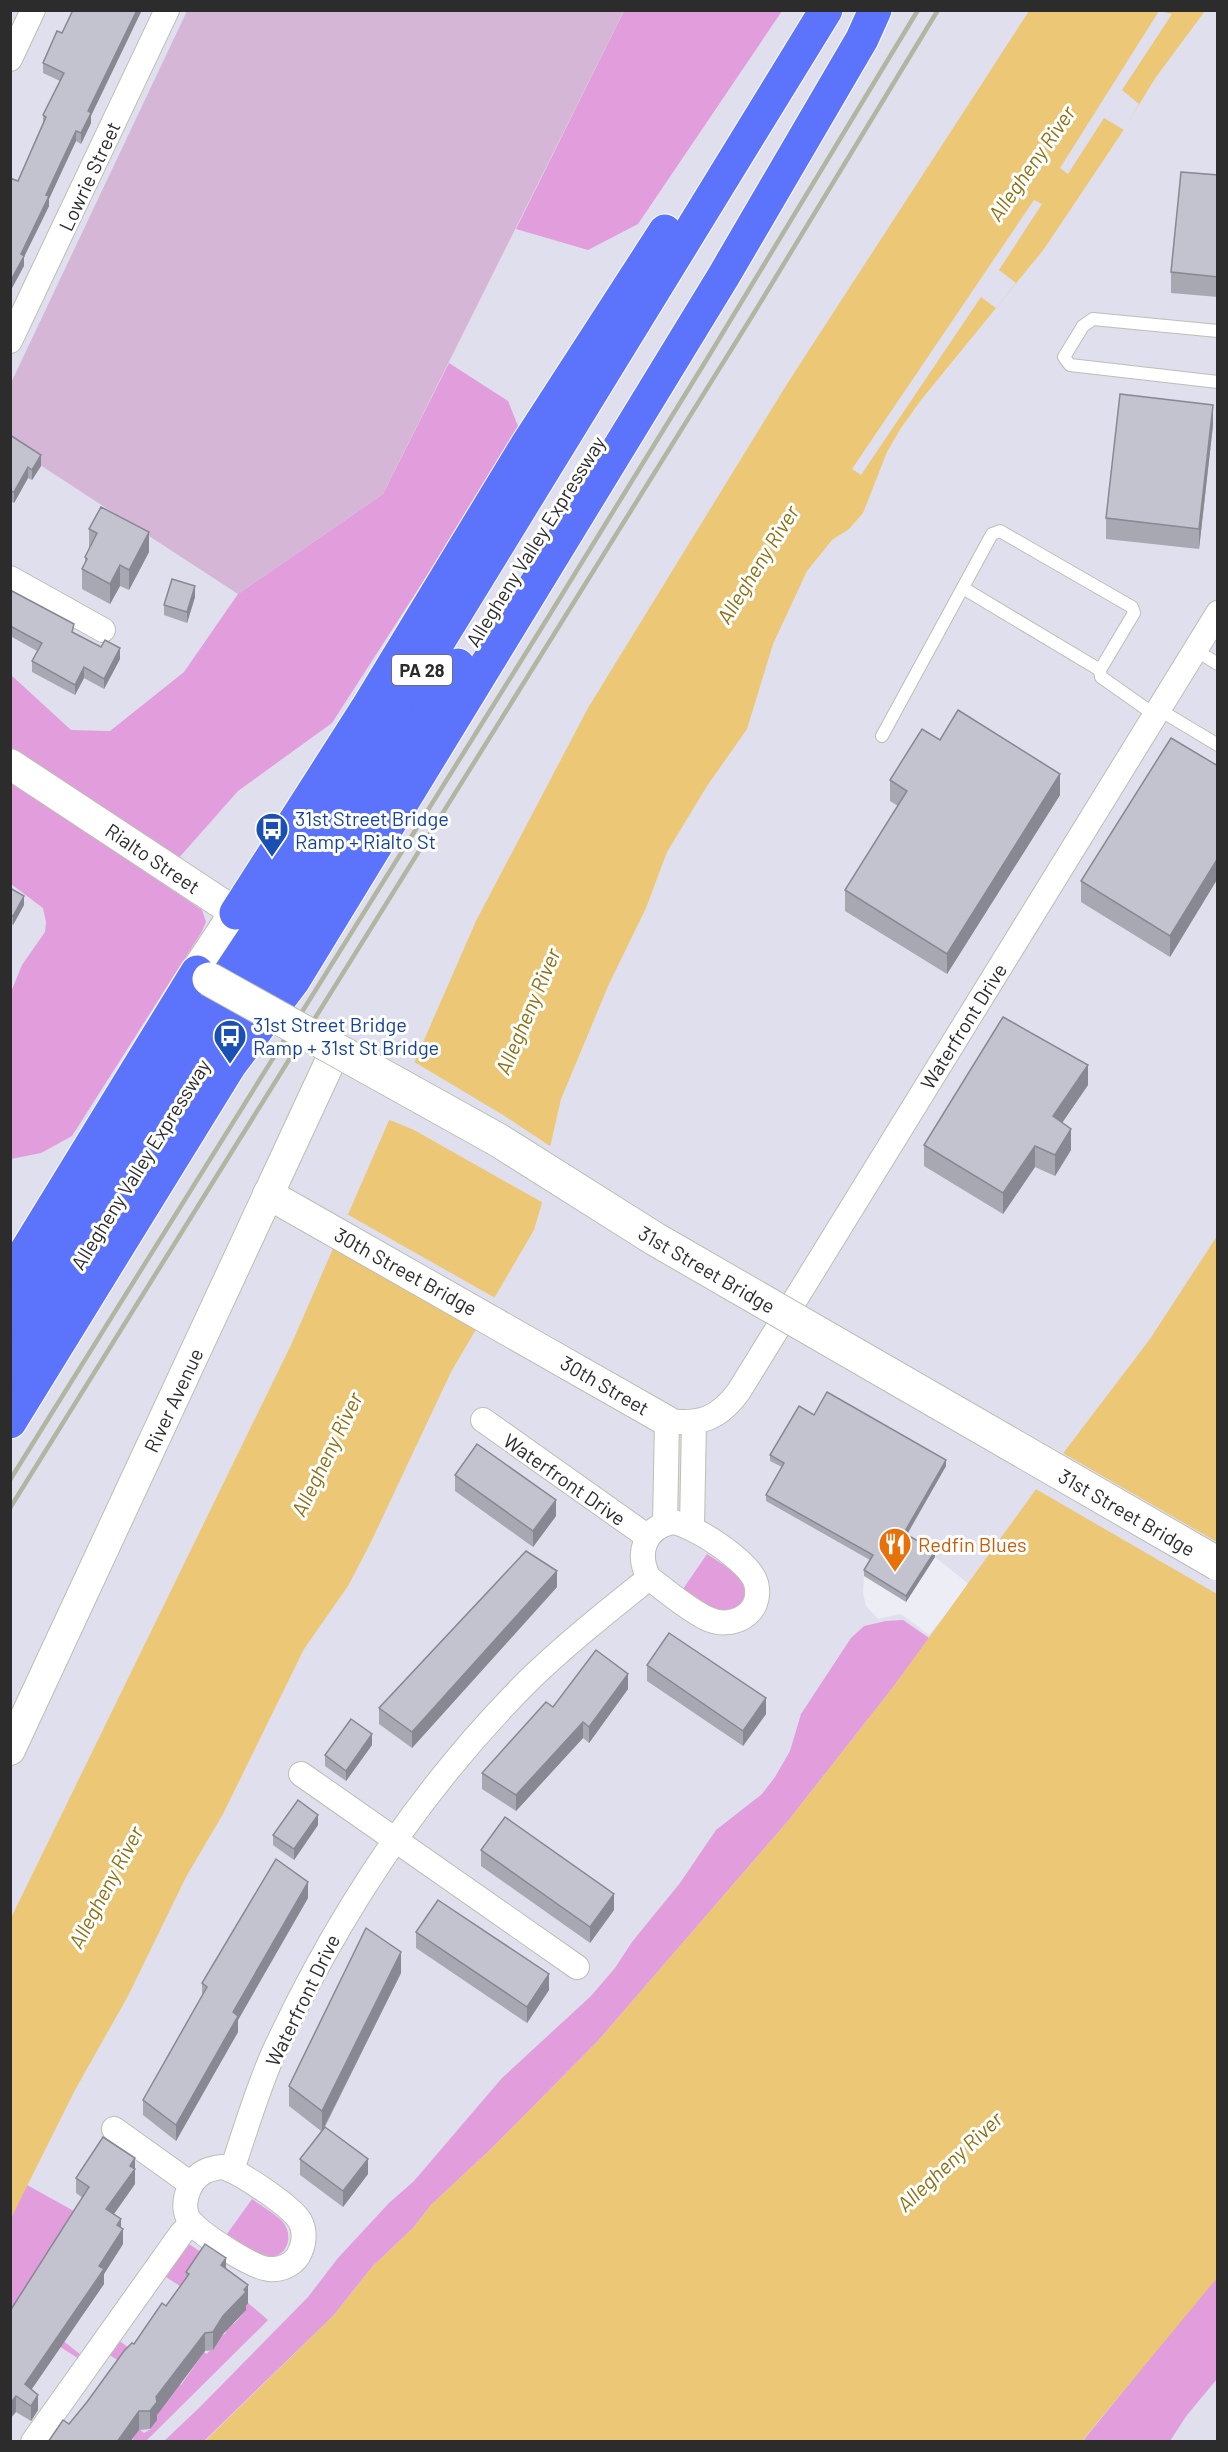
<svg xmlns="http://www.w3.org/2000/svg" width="1228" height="2452" font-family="Barlow,sans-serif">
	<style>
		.green { fill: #e29ddd }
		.cemetery { fill: #d5b6d7 }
		.plaza { fill: #ededf5 }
		.water { fill: #ecc775 }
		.pier { fill: #dfdfed }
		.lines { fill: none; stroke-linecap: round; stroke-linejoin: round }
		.service-casing { stroke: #bcbfb2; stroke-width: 14 }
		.minor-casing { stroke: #bcbfb2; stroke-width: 26 }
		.tertiary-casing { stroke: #bcbfb2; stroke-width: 32 }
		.secondary-casing { stroke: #bcbfb2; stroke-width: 35 }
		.motorway-casing { stroke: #fff; stroke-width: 35 }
		.service { stroke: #fff; stroke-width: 12 }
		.minor { stroke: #fff; stroke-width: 24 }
		.tertiary { stroke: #fff; stroke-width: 30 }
		.secondary { stroke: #fff; stroke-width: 33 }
		.motorway { stroke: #5c73fb; stroke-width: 33 }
		.rail { stroke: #b0b6a1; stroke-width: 4.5 }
		.secondary-bridge-casing { stroke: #bcbfb2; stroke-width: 35; stroke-linecap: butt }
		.secondary-bridge { stroke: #fff; stroke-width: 33 }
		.wall { fill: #a8a8b3 }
		.shaded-wall { fill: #888892 }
		.building { fill: #c3c3d0; stroke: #888892; stroke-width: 1.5 }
		.labels { text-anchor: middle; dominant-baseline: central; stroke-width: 6; stroke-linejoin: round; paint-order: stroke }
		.shield { fill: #fff; stroke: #6b6b6b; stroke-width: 1.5 }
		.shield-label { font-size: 18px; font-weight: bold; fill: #2c2c2c }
		.street-label { font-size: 20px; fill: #2c2c2c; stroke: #fff }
		.transit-label { font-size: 20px; fill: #164399; stroke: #fff; text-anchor: start }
		.food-label { font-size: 20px; fill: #c56008; stroke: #fff; text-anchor: start }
		.water-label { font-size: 21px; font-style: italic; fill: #8e7010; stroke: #fff }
	</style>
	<rect width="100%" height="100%" fill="#dfdfed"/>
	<g class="green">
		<polygon points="624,11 782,11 638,224 588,250 516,229"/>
		<polygon points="449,363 508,401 520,431 332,723 238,791 177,860 11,750 10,674 71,730 110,731 184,672 238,594 383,494"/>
		<polygon points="11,782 202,910 206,922 201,933 72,1136 41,1153 11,1159 11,992 22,965 45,932 46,922 43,908 11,884"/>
		<path d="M707 1554C726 1567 761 1584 736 1610L713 1611 683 1589Z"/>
		<polygon points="903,1620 929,1638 894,1686 788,1821 597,2042 492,2148 431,2205 413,2228 372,2267 334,2315 204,2441 163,2442 200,2407 308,2297 338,2258 389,2203 414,2181 502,2078 591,1996 615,1968 632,1942 680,1883 716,1830 762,1794 775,1777 790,1751 801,1714 851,1638 864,1626 886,1621"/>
		<polygon points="27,2185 81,2215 61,2339 81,2355 79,2359 59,2346 11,2326 11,2218"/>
		<path d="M252 2199C262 2206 274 2213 282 2221 295 2235 287 2259 267 2257 253 2256 238 2241 227 2234Z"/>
		<polygon points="189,2244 230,2272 183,2288 166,2277"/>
		<polygon points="1217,2276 1217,2379 1187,2415 1170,2441 1082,2442"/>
		<polygon points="248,2303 268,2320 146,2441 132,2441 138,2428 144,2433 151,2429 122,2363 108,2354 118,2340 181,2385 204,2352 207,2354 221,2335 225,2334 230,2322 234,2324 245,2311 244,2309"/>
	</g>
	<polygon class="cemetery" points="187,11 624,11 383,494 238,594 11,446 10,385"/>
	<polygon class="plaza" points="935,1557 970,1585 929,1635 901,1614 878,1619 866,1606 863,1593 864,1576"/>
	<g class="water">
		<polygon points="1029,11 1205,11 1156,77 1119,137 1044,249 921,400 901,428 887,452 863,513 849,529 832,540 807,571 773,644 747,729 707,786 667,852 646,908 609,984 561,1099 550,1147 542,1203 534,1230 451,1372 370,1544 348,1586 304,1649 223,1814 186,1877 128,1996 75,2090 11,2218 10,1920 291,1345 476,921 588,708 787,384"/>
		<polygon points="1217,1236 1217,2278 1082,2441 204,2442 334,2315 372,2267 413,2228 431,2205 492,2148 597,2042 788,1821 894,1686 1039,1485 1150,1339"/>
	</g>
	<g class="pier">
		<polygon points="1159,11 1172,14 1122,90 1139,104 1124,130 1104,118 1068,174 1060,168"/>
		<polygon points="1034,200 1042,204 999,270 1016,283 996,308 981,297 861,475 852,469"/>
		<polygon points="411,1060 503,1115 553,1148 545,1204 414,1130 385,1118"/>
		<polygon points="345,1213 497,1299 479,1330 330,1246"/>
		<polygon points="1061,1452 1217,1542 1217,1594 1034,1488"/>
	</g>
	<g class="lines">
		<g class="service-casing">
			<g id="service">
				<polyline points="1218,331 1093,319 1083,326 1064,357 1070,365 1218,382"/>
				<polyline points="963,588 1100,670"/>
				<polyline points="1195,650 1218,664"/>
				<polyline points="1158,709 1218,745"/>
				<polyline points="882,736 992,534 1000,531 1132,607 1134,613 1100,670 1101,677 1155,715"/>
			</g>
		</g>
		<g class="minor-casing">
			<g id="minor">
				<polyline points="10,59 33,10"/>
				<polyline points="10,341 167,10"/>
				<polyline points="10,578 103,630"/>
				<polyline points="483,1420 648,1537"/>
				<path d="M672 1522C693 1524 750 1562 756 1583 764 1614 731 1631 706 1618 686 1608 667 1591 649 1578 636 1554 644 1528 672 1522Z"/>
				<path d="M665 1524 667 1421C700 1425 719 1419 739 1391L1218 613"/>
				<polyline points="692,1527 694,1422"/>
				<polyline points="301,1774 577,1967"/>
				<polyline points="114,2129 191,2184"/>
				<path d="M222 2167C239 2171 291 2206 300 2221 306 2232 304 2246 298 2256 292 2265 281 2270 270 2269 254 2269 204 2236 192 2223 178 2209 188 2180 204 2172 209 2169 216 2168 222 2167Z"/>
				<path d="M232 2170C245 2131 257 2091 273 2054 337 1916 420 1789 528 1681 566 1644 608 1611 649 1578"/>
				<polyline points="33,2442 181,2234 191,2223"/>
			</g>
		</g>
		<g class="tertiary-casing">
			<g id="tertiary">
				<polyline points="10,764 236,913"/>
				<polyline points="268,1194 667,1421"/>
				<polyline points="10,1750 335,1051"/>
			</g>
		</g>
		<g class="secondary-casing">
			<polyline id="secondary" points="209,979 197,972 236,913"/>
		</g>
		<g class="motorway-casing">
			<g id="motorway">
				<polyline points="236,913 367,708 526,446 665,231"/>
				<polyline points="10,1277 197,972"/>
				<polyline points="10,1324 168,1066 299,869 826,10"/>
				<polyline points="10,1376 71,1273 210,1055 325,882 458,665"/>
				<polyline points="10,1422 230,1065 294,980 723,277 862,39 875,10"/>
			</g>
		</g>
		<use href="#service" class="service"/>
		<use href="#minor" class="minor"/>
		<use href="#tertiary" class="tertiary"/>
		<use href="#secondary" class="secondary"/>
		<use href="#motorway" class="motorway"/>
		<g class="rail">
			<polyline points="10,1480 539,632 707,359 918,10"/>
			<polyline points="10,1508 754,313 938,10"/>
		</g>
		<g class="secondary-bridge-casing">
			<polyline id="secondary-bridge" points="209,979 498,1140 655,1239 1218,1564"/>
		</g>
		<use href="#secondary-bridge" class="secondary-bridge"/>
	</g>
	<g class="wall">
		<polygon points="57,31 91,116 91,123 81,144 76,141 58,179 49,199 49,206 24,257 24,266 18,181 43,123 43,115 60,81 43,73 43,63"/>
		<polygon points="1218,175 1218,297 1171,293 1171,272"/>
		<polygon points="1213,425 1199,549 1106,539 1106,518"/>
		<polygon points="10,435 41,466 32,480 28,478 14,503 11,501"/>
		<polygon points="89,529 149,552 129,590 120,586 110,604 82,589 82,569 85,563 85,557 89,548"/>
		<polygon points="10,594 74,633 120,659 104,689 84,678 75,695 32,672 32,661 37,651 12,637 10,639"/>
		<polygon points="195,597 187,623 164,615 164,605"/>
		<polygon points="940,740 1060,795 947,974 845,911 845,890 898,806 890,801 890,780"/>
		<polygon points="1218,766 1218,878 1170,957 1081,902 1081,881"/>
		<polygon points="10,888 24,905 13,925 10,923"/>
		<polygon points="1088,1085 1062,1123 1071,1150 1055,1176 1035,1167 1003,1214 924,1166 924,1145"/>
		<polygon points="814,1415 946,1466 907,1535 935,1557 906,1602 864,1576 864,1570 870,1560 766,1501 766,1495 782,1467 770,1461 770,1455"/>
		<polygon points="455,1475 556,1516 533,1547 455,1491"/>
		<polygon points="557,1587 412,1748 379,1724 379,1708"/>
		<polygon points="647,1665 766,1714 743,1746 647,1681"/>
		<polygon points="628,1689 589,1743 583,1738 516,1811 482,1789 482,1773 553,1707"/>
		<polygon points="372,1745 346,1781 325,1766 325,1755"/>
		<polygon points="318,1825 294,1860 273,1845 273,1835"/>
		<polygon points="481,1850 614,1910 590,1943 481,1866"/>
		<polygon points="308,1898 238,2020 238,2032 176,2141 143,2115 143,2100 202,1997 202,1983"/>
		<polygon points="416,1932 549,1990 527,2023 416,1948"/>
		<polygon points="401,1973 325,2127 368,2174 343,2207 300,2175 300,2159 321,2131 289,2106 289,2086"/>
		<polygon points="135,2173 135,2184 114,2214 121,2227 123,2244 104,2274 104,2284 31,2390 38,2410 31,2421 16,2412 10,2311 83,2198 76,2193 76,2178"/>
		<polygon points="226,2268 248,2303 246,2306 246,2310 223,2334 213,2350 205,2351 157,2415 157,2420 150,2429 139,2430 69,2424 166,2306 186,2278 186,2272"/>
	</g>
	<g class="shaded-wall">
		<polygon points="137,10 142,10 91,116 91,123 81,144 81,133 88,111"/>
		<polygon points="76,131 76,141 49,199 49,206 24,257 24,266 10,292 10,282 21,254 46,195"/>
		<polygon points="1213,405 1213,425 1199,549 1199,529"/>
		<polygon points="41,455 41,466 32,480 32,470"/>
		<polygon points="28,467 28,478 14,503 14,492"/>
		<polygon points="149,532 149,552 129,590 129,570"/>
		<polygon points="120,565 120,586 110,604 110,584"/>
		<polygon points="195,586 195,597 187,623 187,612"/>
		<polygon points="120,648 120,659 104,689 104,679"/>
		<polygon points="84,667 84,678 75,695 75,685"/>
		<polygon points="1060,774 1060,795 947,974 947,954"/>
		<polygon points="1218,858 1218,878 1170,957 1170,936"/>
		<polygon points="24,896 24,905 13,925 13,916"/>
		<polygon points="1088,1065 1088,1085 1053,1136 1053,1116"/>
		<polygon points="1071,1129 1071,1150 1055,1176 1055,1155"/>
		<polygon points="1035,1146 1035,1167 1003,1214 1003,1193"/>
		<polygon points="946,1460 946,1466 904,1539 904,1533"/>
		<polygon points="556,1500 556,1516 533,1547 533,1531"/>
		<polygon points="935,1551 935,1557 906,1602 906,1596"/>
		<polygon points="557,1571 557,1587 412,1748 412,1732"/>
		<polygon points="628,1674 628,1689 589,1743 589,1727"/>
		<polygon points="766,1698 766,1714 743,1746 743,1731"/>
		<polygon points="583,1722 583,1738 516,1811 516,1795"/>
		<polygon points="372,1734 372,1745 346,1781 346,1771"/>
		<polygon points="318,1815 318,1825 294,1860 294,1849"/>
		<polygon points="308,1882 308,1898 238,2020 238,2032 176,2141 176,2125 233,2012"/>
		<polygon points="614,1894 614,1910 590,1943 590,1927"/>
		<polygon points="401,1952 401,1973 322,2131 322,2111"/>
		<polygon points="549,1974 549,1990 527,2023 527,2007"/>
		<polygon points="135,2158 135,2184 106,2225 106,2209"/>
		<polygon points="368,2159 368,2174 343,2207 343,2191"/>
		<polygon points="121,2219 121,2233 123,2229 123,2244 104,2274 104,2284 25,2399 25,2384 99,2266"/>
		<polygon points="226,2258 226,2277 221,2265"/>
		<polygon points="248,2285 248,2303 246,2306 246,2310 223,2334 213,2350 213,2332 223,2316"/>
		<polygon points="205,2333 205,2351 157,2415 157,2420 150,2429 150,2411 156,2397"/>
		<polygon points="38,2395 38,2410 31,2421 31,2406"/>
		<polygon points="16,2396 16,2412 10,2419 10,2404"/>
		<polygon points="139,2411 139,2430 130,2442 117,2442"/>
	</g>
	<g class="building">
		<polygon points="73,10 137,10 88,111 91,113 81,133 76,131 58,169 46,195 49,196 21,254 24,256 10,282 10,178 18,181 46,117 43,115 64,73 43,63 57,31 62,33"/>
		<polygon points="1181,172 1218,175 1218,277 1171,272"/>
		<polygon points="1120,394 1213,405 1199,529 1106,518"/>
		<polygon points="10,435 41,455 32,470 28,467 14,492 10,491"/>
		<polygon points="101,507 149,532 129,570 120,565 110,584 82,569 87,559 85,557 97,533 89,529"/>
		<polygon points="172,579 195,586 187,612 164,605"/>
		<polygon points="12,591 74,624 72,632 101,647 105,640 120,648 104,679 84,667 75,685 32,661 42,643 12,627 10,629 10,594"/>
		<polygon points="958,710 1060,774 947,954 845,890 907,791 890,780 922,729 940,740"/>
		<polygon points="1171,738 1218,766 1218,858 1170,936 1081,881"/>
		<polygon points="10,888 24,896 13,916 10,915"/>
		<polygon points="1003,1017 1088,1065 1053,1116 1071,1129 1055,1155 1035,1146 1003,1193 924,1145"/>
		<polygon points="827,1392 946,1460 904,1533 935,1551 906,1596 864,1570 873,1555 766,1495 784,1463 770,1455 799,1406 814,1415"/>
		<polygon points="477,1444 556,1500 533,1531 455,1475"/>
		<polygon points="526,1551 557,1571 412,1732 379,1708"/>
		<polygon points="669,1633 766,1698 743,1731 647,1665"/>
		<polygon points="596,1650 628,1674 589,1727 583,1722 516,1795 482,1773 546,1702 553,1707"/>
		<polygon points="351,1719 372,1734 346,1771 325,1755"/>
		<polygon points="298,1800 318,1815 294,1849 273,1835"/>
		<polygon points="505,1817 614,1894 590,1927 481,1850"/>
		<polygon points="276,1859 308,1882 233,2012 238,2016 176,2125 143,2100 207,1987 202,1983"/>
		<polygon points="438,1900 549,1974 527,2007 416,1932"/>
		<polygon points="366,1928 401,1952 322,2111 289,2086"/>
		<polygon points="325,2127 368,2159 343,2191 300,2159"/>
		<polygon points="103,2137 135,2158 130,2166 135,2169 106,2209 121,2219 117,2225 123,2229 99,2266 104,2269 25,2384 38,2395 31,2406 16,2396 10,2404 10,2311 89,2187 76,2178"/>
		<polygon points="205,2244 226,2258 221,2265 248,2285 244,2290 246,2292 223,2316 213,2332 205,2333 156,2397 157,2402 150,2411 139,2411 117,2442 48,2442 63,2420 69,2424 87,2402 124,2351 132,2343 134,2344 162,2303 166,2306 189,2274 186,2272"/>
	</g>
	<defs>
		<g id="bus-pin" transform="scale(1.725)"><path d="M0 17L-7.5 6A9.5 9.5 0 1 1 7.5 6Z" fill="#1a4fb4" stroke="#fff"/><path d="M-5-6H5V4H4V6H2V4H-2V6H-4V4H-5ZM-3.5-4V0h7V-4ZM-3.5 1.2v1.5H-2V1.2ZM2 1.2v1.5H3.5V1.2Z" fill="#fff"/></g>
		<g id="restaurant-pin" transform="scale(1.725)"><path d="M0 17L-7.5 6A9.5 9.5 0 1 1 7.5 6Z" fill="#e8710a" stroke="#fff"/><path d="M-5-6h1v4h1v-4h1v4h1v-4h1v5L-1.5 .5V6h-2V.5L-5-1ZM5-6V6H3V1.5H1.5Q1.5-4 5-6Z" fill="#fff"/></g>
	</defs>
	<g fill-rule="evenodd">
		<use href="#bus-pin" x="272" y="829"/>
		<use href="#bus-pin" x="230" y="1036"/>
		<use href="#restaurant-pin" x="895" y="1544"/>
	</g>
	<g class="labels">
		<rect class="shield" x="392" y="655" width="60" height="30" rx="4.5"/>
		<g class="shield-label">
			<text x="422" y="670">PA 28</text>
		</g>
		<g class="street-label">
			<text transform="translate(89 176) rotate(-65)">Lowrie Street</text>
			<text transform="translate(535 541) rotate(-58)">Allegheny Valley Expressway</text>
			<text transform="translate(153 858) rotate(34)">Rialto Street</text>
			<text transform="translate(963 1026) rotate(-58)">Waterfront Drive</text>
			<text transform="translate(140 1164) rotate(-58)">Allegheny Valley Expressway</text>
			<text transform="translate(707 1269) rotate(30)">31st Street Bridge</text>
			<text transform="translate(406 1271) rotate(29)">30th Street Bridge</text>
			<text transform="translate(605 1385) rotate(30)">30th Street</text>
			<text transform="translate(173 1400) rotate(-65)">River Avenue</text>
			<text transform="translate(565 1479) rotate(35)">Waterfront Drive</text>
			<text transform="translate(1127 1512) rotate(30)">31st Street Bridge</text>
			<text transform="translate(302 2000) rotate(-64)">Waterfront Drive</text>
		</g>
		<g class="transit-label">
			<text x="295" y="818">31st Street Bridge<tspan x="295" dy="23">Ramp + Rialto St</tspan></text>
			<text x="253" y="1024">31st Street Bridge<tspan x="253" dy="23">Ramp + 31st St Bridge</tspan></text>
		</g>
		<g class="food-label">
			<text x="918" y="1544">Redfin Blues</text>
		</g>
		<g class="water-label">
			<text transform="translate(1031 163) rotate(-55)">Allegheny River</text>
			<text transform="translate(757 564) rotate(-58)">Allegheny River</text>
			<text transform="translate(527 1011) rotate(-67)">Allegheny River</text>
			<text transform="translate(326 1454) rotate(-64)">Allegheny River</text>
			<text transform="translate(105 1887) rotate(-62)">Allegheny River</text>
			<text transform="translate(949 2161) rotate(-43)">Allegheny River</text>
		</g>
	</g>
	<rect width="1228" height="2452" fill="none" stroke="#2c2c2c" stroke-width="24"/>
</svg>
